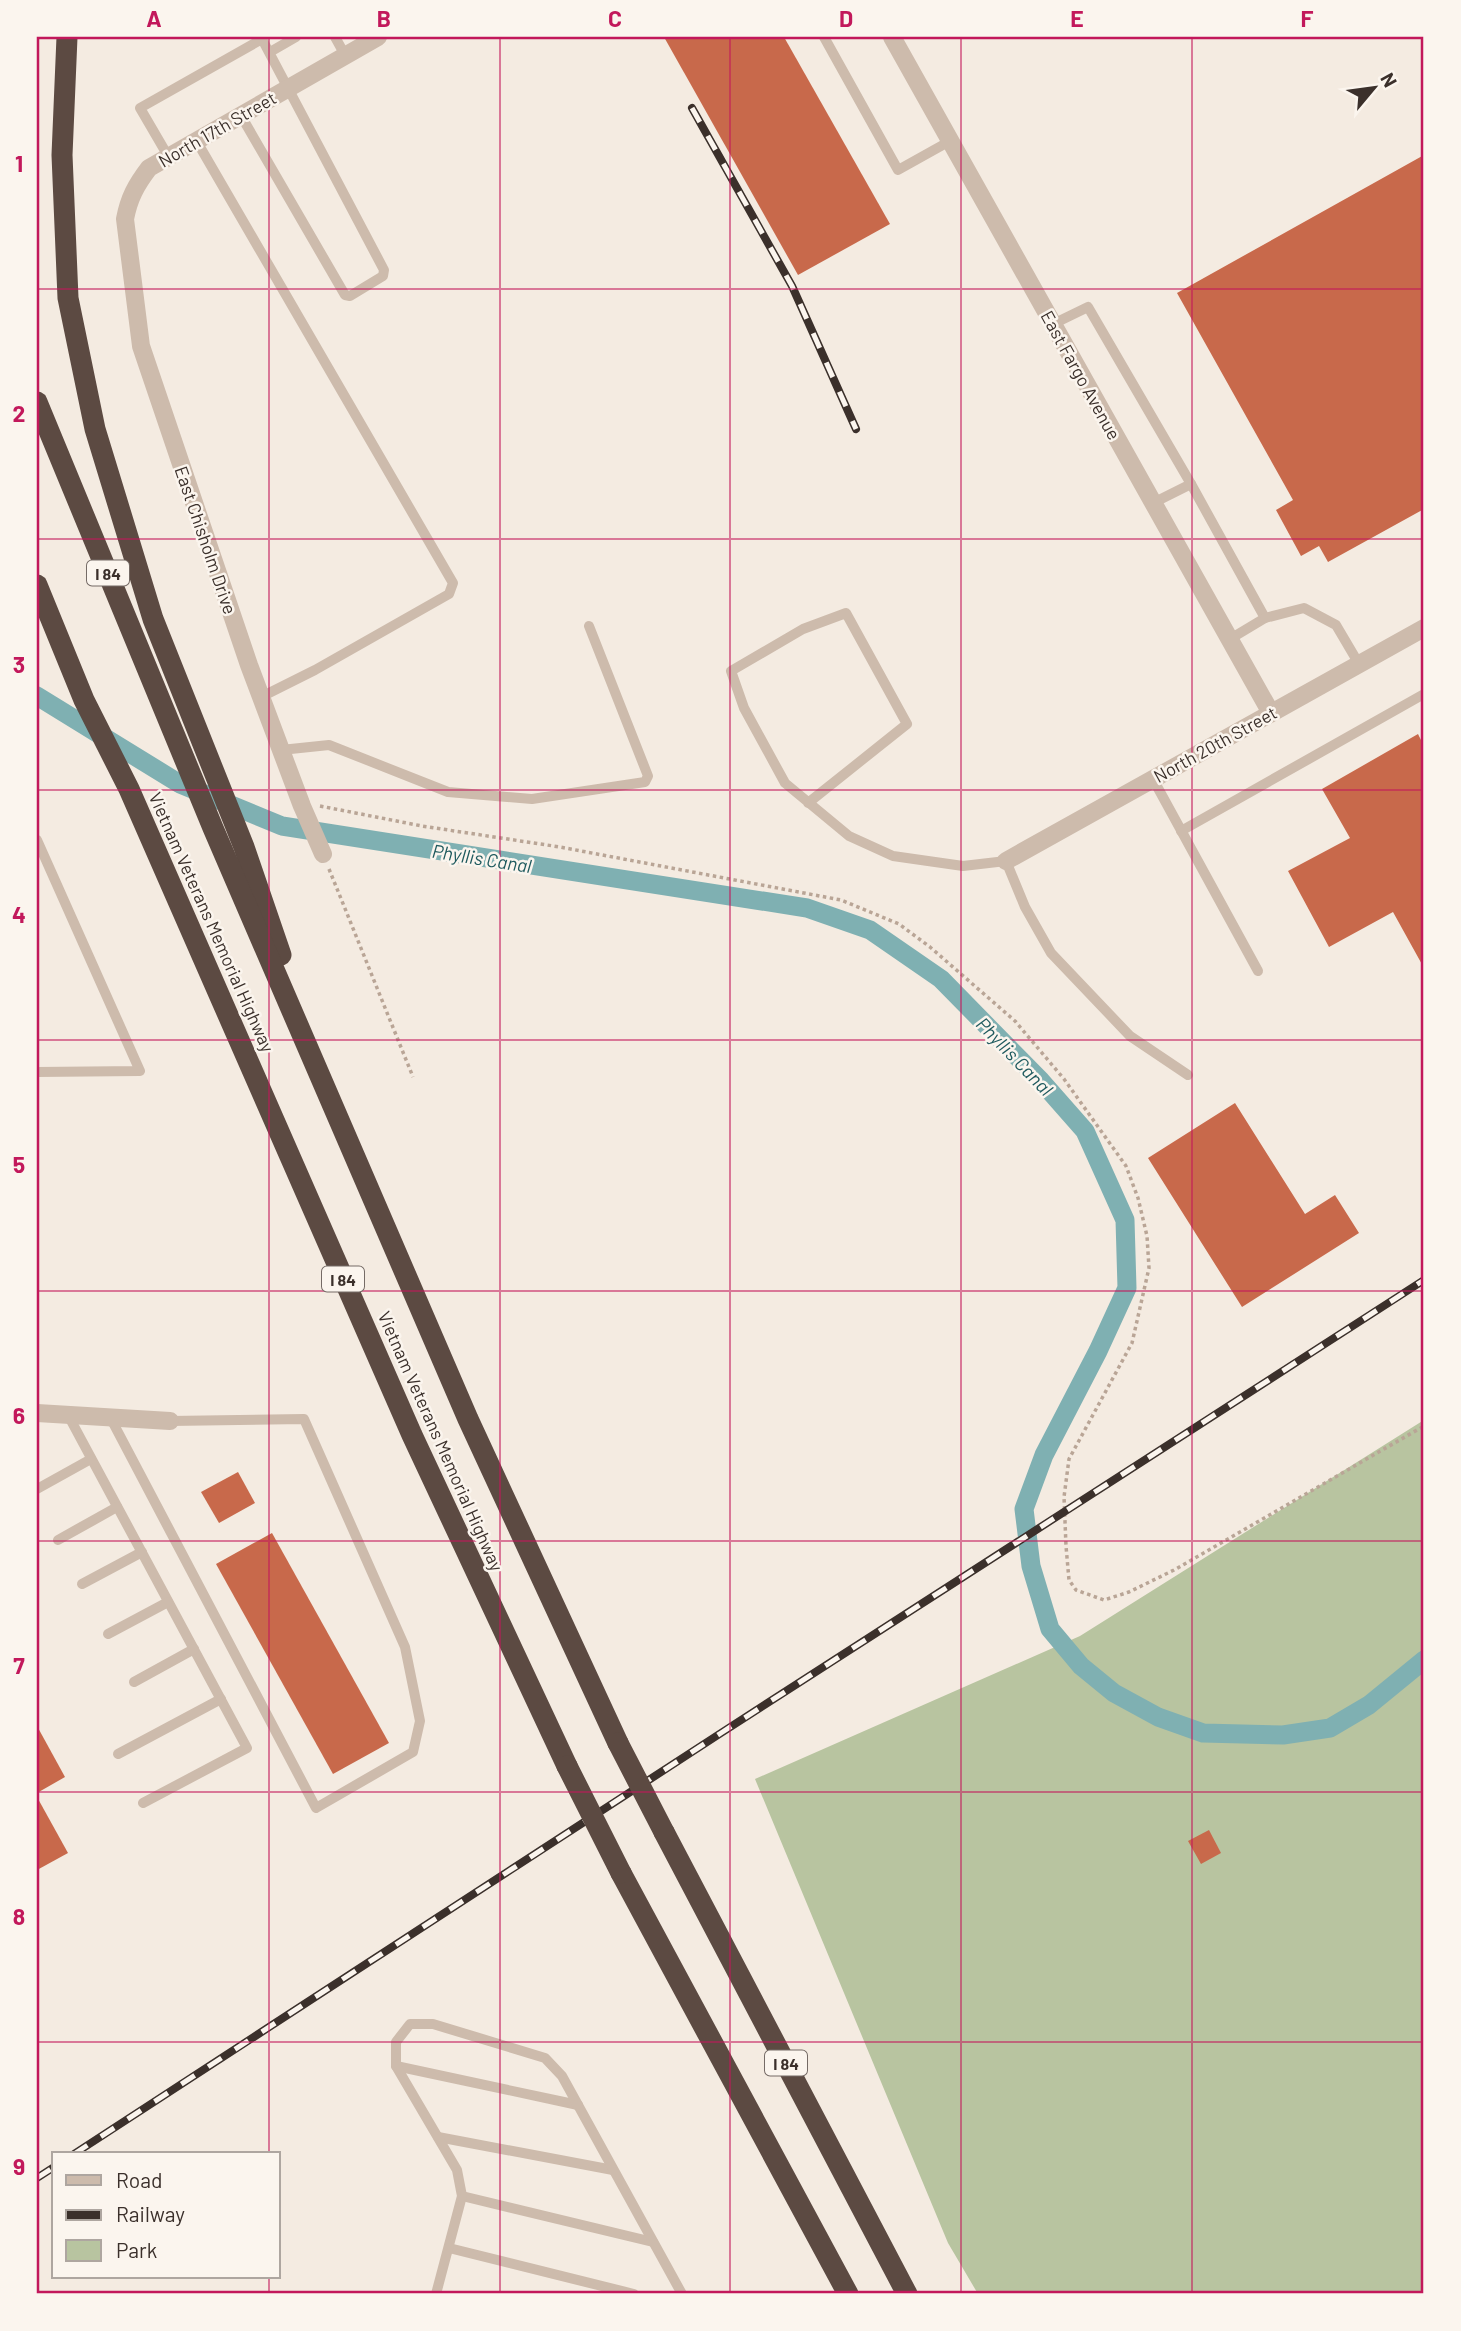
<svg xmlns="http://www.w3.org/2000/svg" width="1461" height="2331" font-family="Barlow,sans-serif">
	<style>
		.green { fill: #b8c4a0 }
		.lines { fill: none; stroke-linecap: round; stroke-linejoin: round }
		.canal { stroke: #7fb0b2; stroke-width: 19 }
		.building { fill: #c8694b }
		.path { stroke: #b9a596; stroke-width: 3.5; stroke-dasharray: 3.5 3.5; stroke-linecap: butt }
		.lane { stroke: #cdbbac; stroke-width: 10 }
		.street { stroke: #cdbbac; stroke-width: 18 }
		.highway { stroke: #5c4a42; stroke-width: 21 }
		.rail-casing { stroke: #3b302b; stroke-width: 8 }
		.rail { stroke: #fbf5ee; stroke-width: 5; stroke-dasharray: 16; stroke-linecap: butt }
		.highway-bridge { stroke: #5c4a42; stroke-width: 21 }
		.grid { fill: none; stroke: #c2185b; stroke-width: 2; stroke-opacity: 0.55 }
		.labels { text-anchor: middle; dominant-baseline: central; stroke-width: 5; stroke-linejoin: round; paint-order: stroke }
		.shield { fill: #fbf5ee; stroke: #756b66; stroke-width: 2 }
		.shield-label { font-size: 16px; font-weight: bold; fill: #3b302b }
		.street-label { font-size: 18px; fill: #3b302b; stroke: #fbf5ee }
		.water-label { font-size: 19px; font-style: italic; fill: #1f5a5e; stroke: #fbf5ee }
		.neatline { fill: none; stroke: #c2185b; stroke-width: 2.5 }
		.grid-label { font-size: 23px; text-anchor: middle; font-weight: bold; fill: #c2185b }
	</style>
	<rect width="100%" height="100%" fill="#f4ebe1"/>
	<polygon class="green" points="1424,1420 1424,2294 978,2294 948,2243 755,1779 1080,1636"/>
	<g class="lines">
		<polyline class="canal" points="37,696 180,784 282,826 807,908 870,930 941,979 1041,1081 1085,1131 1125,1220 1127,1288 1098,1351 1044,1455 1024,1509 1031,1566 1050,1629 1081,1666 1114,1693 1158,1717 1203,1733 1283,1735 1330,1728 1369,1705 1424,1660"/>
	</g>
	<g class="building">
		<polygon points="664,37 784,37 890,224 798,275"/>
		<polygon points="1424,155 1424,509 1328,562 1319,546 1301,556 1276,510 1293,500 1177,293"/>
		<polygon points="1418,734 1424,746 1424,968 1393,912 1329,947 1288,871 1350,838 1322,789"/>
		<polygon points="1235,1103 1305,1214 1335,1195 1359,1233 1242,1307 1148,1158"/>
		<polygon points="238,1472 255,1503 219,1523 201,1492"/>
		<polygon points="272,1533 389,1743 333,1774 216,1564"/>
		<polygon points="37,1726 65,1777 37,1793"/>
		<polygon points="37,1797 68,1853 37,1870"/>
		<polygon points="1209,1830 1221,1853 1201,1864 1188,1841"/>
	</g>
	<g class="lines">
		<g class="path">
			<polyline points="320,806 422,826 560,847 841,900 899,924 930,947 1015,1021 1064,1079 1126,1166 1138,1198 1147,1236 1149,1268 1132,1343 1069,1459 1064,1497 1066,1546 1069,1580 1076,1590 1104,1600 1129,1592 1174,1570 1424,1426"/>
			<polyline points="329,869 413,1077"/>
		</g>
		<g class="lane">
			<polyline points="335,37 345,55"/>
			<polyline points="824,37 898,170 950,141"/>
			<polyline points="270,52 296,37"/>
			<polyline points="196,140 453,583 449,594 315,670 261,697"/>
			<polyline points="168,156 140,108 262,39 384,270 383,276 350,296 345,295 240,114"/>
			<polyline points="1053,324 1088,307 1191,484"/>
			<polyline points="1153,503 1191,484 1265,618 1230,639"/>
			<polyline points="1265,618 1304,608 1336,625 1359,664"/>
			<polyline points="281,750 329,745 448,792 532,799 645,782 648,776 589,626"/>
			<polyline points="1153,779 1258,971"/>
			<polyline points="808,803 907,724 846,613 803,629 731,671 744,708 785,783 849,836 893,856 963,866 1006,861 1025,907 1051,953 1130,1036 1188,1075"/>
			<polyline points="1181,831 1424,694"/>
			<polyline points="37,840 140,1071 37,1072"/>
			<polyline points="68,1415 247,1748 143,1803"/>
			<polyline points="110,1417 316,1808 413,1752 420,1721 405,1647 304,1419 170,1421"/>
			<polyline points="37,1489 91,1459"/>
			<polyline points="58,1540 117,1507"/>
			<polyline points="82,1584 142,1552"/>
			<polyline points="108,1634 168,1602"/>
			<polyline points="134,1682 194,1649"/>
			<polyline points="118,1754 221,1699"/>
			<polyline points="396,2066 578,2105"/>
			<polyline points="438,2137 613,2170"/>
			<polyline points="462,2196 653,2242"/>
			<polyline points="449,2248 634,2294"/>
			<polyline points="436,2294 462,2196 457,2170 396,2066 396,2042 410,2024 433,2024 545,2058 562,2076 682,2294"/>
		</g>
		<g class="street">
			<polyline points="892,37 1271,713"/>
			<path d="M323 854 302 806 249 665 141 346 125 219C129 198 136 185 149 168L378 37"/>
			<polyline points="1006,861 1424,628"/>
			<polyline points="37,1413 170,1421"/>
		</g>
		<g class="highway">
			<polyline points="67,37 62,155 68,298 95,429 153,619 244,847 281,955"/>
			<polyline points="37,402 213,828 468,1419 618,1743"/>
			<polyline points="37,585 84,700 129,789 412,1435 567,1766"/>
			<polyline points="664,1832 907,2294"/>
			<polyline points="621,1873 848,2294"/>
		</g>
		<g class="rail-casing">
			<g id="rail">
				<polyline points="692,108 792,286 856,429"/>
				<polyline points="74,2154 721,1733 1424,1280"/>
				<polyline points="37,2178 54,2167"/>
			</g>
		</g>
		<use href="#rail" class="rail"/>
		<g class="highway-bridge">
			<polyline points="618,1743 664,1832"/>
			<polyline points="567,1766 621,1873"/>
		</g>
	</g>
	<path class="grid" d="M269 37V2154M500 37V2294M730 37V2294M961 37V2294M1192 37V2294M37 289H1424M37 539H1424M37 790H1424M37 1040H1424M37 1291H1424M37 1541H1424M37 1792H1424M37 2042H1424M269 2277V2294"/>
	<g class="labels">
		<g class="shield">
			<rect x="87" y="560.5" width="42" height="25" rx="5"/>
			<rect x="322" y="1266.5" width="42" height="25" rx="5"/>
			<rect x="765" y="2050.5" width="42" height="25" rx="5"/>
		</g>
		<g class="shield-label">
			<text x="108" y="573">I 84</text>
			<text x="343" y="1279">I 84</text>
			<text x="786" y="2063">I 84</text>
		</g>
		<g class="street-label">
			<text transform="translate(217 129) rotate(-30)">North 17th Street</text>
			<text transform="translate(1081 375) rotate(61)">East Fargo Avenue</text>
			<text transform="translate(206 540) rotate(71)">East Chisholm Drive</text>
			<text transform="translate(1215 744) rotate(-29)">North 20th Street</text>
			<text transform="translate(212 922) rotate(66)">Vietnam Veterans Memorial Highway</text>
			<text transform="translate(441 1441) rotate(66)">Vietnam Veterans Memorial Highway</text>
		</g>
		<g class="water-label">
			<text transform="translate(482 858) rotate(9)">Phyllis Canal</text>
			<text transform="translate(1015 1056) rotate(46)">Phyllis Canal</text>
		</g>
	</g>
	<rect width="1461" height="2331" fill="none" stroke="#fbf5ee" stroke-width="77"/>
	<rect x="52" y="2152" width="228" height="126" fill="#fbf5ee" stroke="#aea6a0" stroke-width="2"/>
	<rect x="66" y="2175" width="35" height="10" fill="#cdbbac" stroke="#aea6a0" stroke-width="2"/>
	<text x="116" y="2188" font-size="21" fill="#3b302b">Road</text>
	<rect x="66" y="2210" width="35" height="10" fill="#3b302b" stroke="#aea6a0" stroke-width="2"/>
	<text x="116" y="2222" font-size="21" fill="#3b302b">Railway</text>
	<rect x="66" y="2240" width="35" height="21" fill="#b8c4a0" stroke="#aea6a0" stroke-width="2"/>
	<text x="116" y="2258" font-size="21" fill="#3b302b">Park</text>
	<g transform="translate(1374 88) rotate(61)" stroke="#fbf5ee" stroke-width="5" paint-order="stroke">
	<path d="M0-5L12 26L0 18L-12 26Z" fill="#3b302b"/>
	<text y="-10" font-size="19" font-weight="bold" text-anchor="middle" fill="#3b302b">N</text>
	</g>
	<rect x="38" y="38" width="1384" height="2254" class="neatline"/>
	<g class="grid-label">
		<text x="154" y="27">A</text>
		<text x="384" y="27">B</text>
		<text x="615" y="27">C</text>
		<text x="846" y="27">D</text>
		<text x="1077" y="27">E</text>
		<text x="1307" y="27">F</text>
		<text x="19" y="172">1</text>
		<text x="19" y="422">2</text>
		<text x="19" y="673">3</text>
		<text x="19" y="923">4</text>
		<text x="19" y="1173">5</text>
		<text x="19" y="1424">6</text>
		<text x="19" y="1674">7</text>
		<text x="19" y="1925">8</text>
		<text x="19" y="2175">9</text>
	</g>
</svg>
